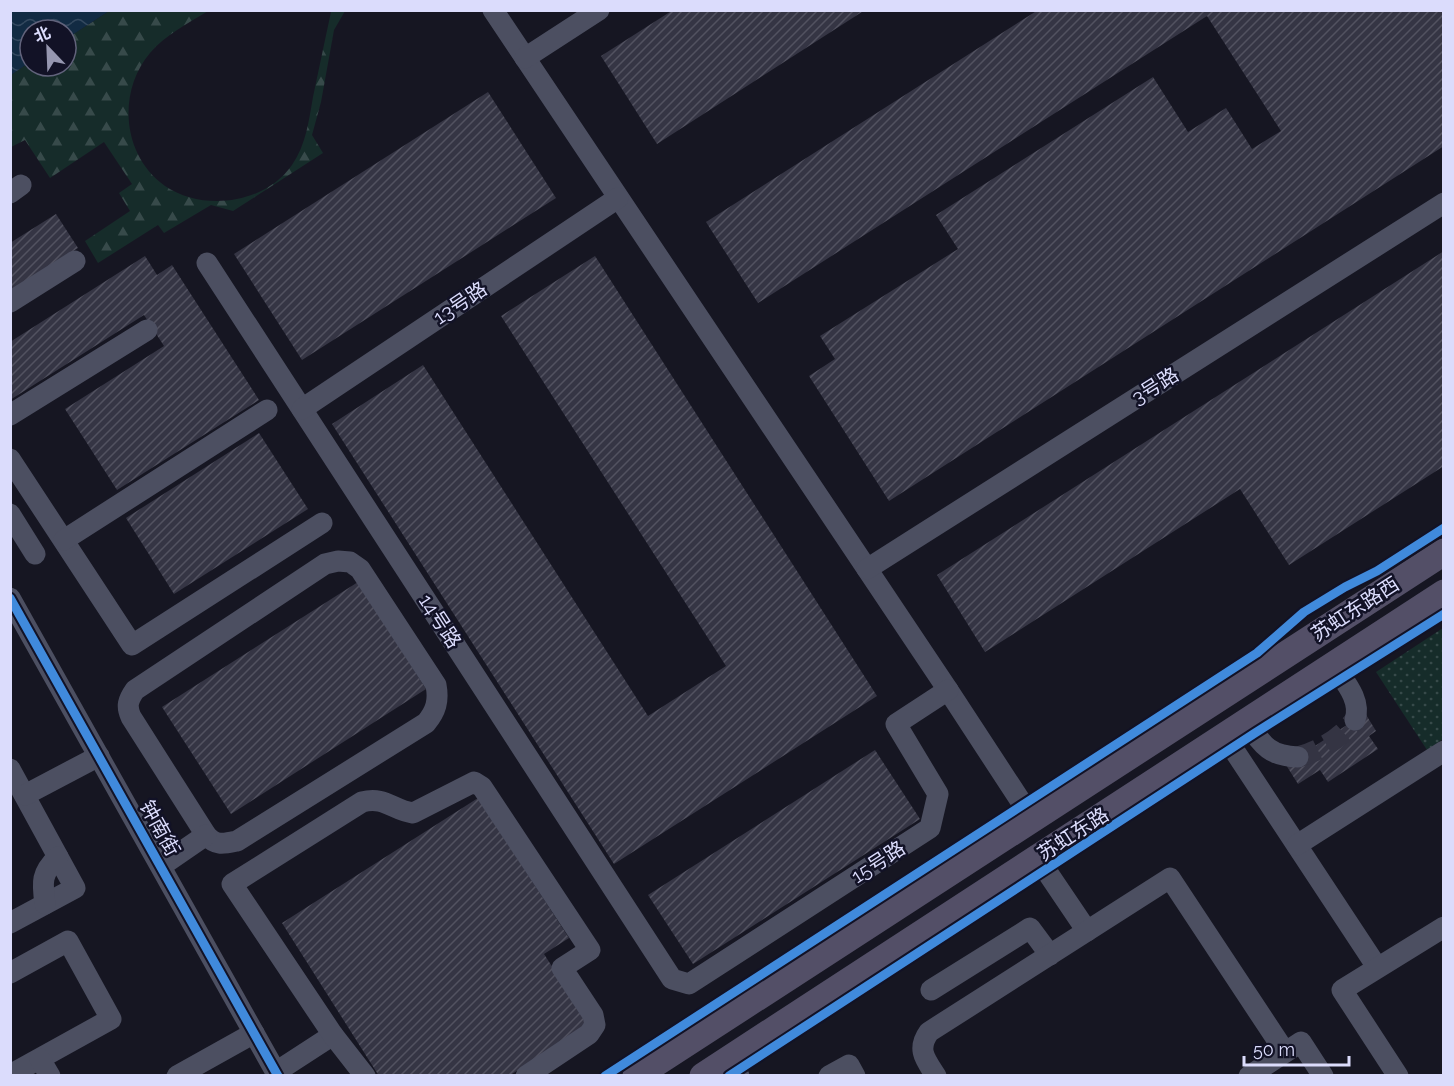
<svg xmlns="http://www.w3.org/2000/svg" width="1454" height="1086" font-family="Raleway,'Noto Sans SC',sans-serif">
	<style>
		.grass { fill: url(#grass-dots) }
		.forest { fill: url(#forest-firs) }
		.water { fill: url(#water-waves) }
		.building { fill: url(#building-hatch) }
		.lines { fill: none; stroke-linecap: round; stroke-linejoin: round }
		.minor-tunnel { stroke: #343443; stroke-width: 21; stroke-dasharray: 21 10; stroke-linecap: butt }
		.minor { stroke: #4c4f61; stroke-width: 21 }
		.major { stroke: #534f67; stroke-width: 27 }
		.cycleway-casing { stroke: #121226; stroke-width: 13 }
		.cycleway { stroke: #408adc; stroke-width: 9 }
		.labels { text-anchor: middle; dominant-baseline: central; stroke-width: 5; stroke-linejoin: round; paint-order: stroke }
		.street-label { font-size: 20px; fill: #dbdcfc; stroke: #121226 }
	</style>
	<defs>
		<pattern id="grass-dots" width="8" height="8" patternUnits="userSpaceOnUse" patternTransform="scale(1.5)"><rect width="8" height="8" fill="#162c2a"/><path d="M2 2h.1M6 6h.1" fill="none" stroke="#374a4a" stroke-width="1.8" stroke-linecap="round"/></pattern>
		<pattern id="forest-firs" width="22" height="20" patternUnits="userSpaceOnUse" patternTransform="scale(1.5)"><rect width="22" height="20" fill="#162c2a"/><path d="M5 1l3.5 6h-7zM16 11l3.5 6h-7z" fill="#374a4a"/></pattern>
		<pattern id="water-waves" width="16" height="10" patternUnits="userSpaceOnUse" patternTransform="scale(1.5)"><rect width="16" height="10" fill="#122b43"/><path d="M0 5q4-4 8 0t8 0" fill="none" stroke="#34495f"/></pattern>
		<pattern id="building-hatch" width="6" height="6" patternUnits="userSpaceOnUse" patternTransform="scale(1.5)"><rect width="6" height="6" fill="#353544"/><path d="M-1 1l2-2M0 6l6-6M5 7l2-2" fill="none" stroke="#525260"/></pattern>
	</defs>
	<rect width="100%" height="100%" fill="#161622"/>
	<polygon class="grass" points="1443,628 1443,739 1427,750 1376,672"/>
	<path class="forest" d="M109 11H208C189 23 165 35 150 53 117 92 122 156 165 186 203 212 265 204 292 165 306 145 309 120 313 97 319 68 325 40 331 12L345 11 334 30 321 102 312 135 323 153 233 211 211 205 164 233 158 225 98 263 85 241 130 211 119 193 132 184 104 142 50 178 25 140 11 147V75L30 62V66H66V39Z"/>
	<polygon class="water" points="11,10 109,10 109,11 66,39 66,30 30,30 30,62 11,75"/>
	<g class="building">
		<polygon points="673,10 865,10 657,144 601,56"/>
		<polygon points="1038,10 1444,10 1444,146 889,501 809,376 835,359 820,336 958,249 936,215 1153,77 1188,132 1226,108 1252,149 1281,131 1207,16 758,303 706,222"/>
		<polygon points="488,92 556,198 302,360 234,254"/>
		<polygon points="56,214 78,248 10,291 10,243"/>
		<polygon points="1444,251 1444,466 1289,565 1240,489 985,652 937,575"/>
		<polygon points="145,256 157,275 172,265 259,400 117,490 65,409 164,346 144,315 10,400 10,342"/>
		<polygon points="595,256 877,696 614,864 332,424 423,365 648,716 726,666 501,316"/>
		<polygon points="259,433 308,509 174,594 126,518"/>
		<polygon points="358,582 426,689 231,814 162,707"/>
		<polygon points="1365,713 1376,731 1369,736 1378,749 1328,782 1320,770 1298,784 1286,765"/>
		<polygon points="875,750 920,819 693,964 648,895"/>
		<polygon points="478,798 569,938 544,954 589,1024 509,1076 379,1076 282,923"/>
	</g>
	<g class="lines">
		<path class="minor-tunnel" d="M1298 757C1320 751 1341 738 1355 720"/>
		<g class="minor">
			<polyline points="493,10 948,690 1031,817"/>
			<polyline points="525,58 599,10"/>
			<polyline points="10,193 21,185"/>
			<polyline points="207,263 672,979 689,984 930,828 938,794 896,724 948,690"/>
			<polyline points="10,302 75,261"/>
			<polyline points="302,409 618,198"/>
			<polyline points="10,415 147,330"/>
			<polyline points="10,459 132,645 322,523"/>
			<polyline points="10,514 35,554"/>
			<polyline points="64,540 267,410"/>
			<path d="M338 561 350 562 360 569 436 685C439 701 436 711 426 723L237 841C223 844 216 846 206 835L131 717C126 706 128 700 135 690L325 564Z"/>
			<polyline points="867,569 1444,203"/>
			<polyline points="10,598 278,1076"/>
			<path d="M1333 664C1343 680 1362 699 1355 720"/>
			<path d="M1246 721C1262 744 1268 756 1298 757"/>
			<polyline points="1224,735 1377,967"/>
			<polyline points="10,769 75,888 10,923"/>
			<polyline points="25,795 99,756"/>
			<polyline points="1297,845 1444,751"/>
			<polyline points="1037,857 1087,931"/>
			<polyline points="161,866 206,835"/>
			<path d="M45 904C42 882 41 873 58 857"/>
			<polyline points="10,973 68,941 111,1019 10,1075"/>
			<polyline points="931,990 1030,928 1050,955"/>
			<polyline points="40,1059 50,1076"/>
			<polyline points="729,1059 739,1076"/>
			<polyline points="276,1072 333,1035"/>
			<polyline points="177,1076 254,1033"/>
			<path d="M365 1076 333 1035 232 884 362 802C385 796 392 810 413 813L474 782 482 787 590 950 562 968 593 1015 595 1025 589 1034 526 1076"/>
			<polyline points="829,1076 849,1065 855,1076"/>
			<path d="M936 1076C926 1060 916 1050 929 1032L1170 878 1285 1052"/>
			<polyline points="1249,1076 1301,1042 1323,1076"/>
			<polyline points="1398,1076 1342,990 1444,927"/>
		</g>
		<g class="major">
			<polyline points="636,1076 1444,552"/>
			<polyline points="703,1076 1444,593"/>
		</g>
		<g class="cycleway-casing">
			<g id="cycleway">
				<polyline points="10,598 278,1076"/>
				<polyline points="605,1076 1257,653 1304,612 1345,587 1377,571 1444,528"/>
				<polyline points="729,1076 1255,733 1444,614"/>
			</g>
		</g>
		<use href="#cycleway" class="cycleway"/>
	</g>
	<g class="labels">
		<g class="street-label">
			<text transform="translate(460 303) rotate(-34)">13号路</text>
			<text transform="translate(1155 386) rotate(-32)">3号路</text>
			<text transform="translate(1355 609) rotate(-33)">苏虹东路西</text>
			<text transform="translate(440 621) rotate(57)">14号路</text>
			<text transform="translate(160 828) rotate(61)">钟南街</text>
			<text transform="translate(1073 834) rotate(-33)">苏虹东路</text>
			<text transform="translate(878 862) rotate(-33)">15号路</text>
		</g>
	</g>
	<rect width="1454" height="1086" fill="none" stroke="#dbdcfc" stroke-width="24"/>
	<g transform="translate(48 48) rotate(337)"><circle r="28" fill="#121226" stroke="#62637c" stroke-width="1.5"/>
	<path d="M0-4.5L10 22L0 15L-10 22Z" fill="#9697b0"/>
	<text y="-9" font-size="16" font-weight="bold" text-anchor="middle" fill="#dbdcfc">北</text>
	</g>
	<path d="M1244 1056v9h105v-9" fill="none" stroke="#dbdcfc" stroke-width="3"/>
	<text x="1253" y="1056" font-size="18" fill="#dbdcfc" stroke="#121226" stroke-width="4.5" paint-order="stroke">50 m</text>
</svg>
